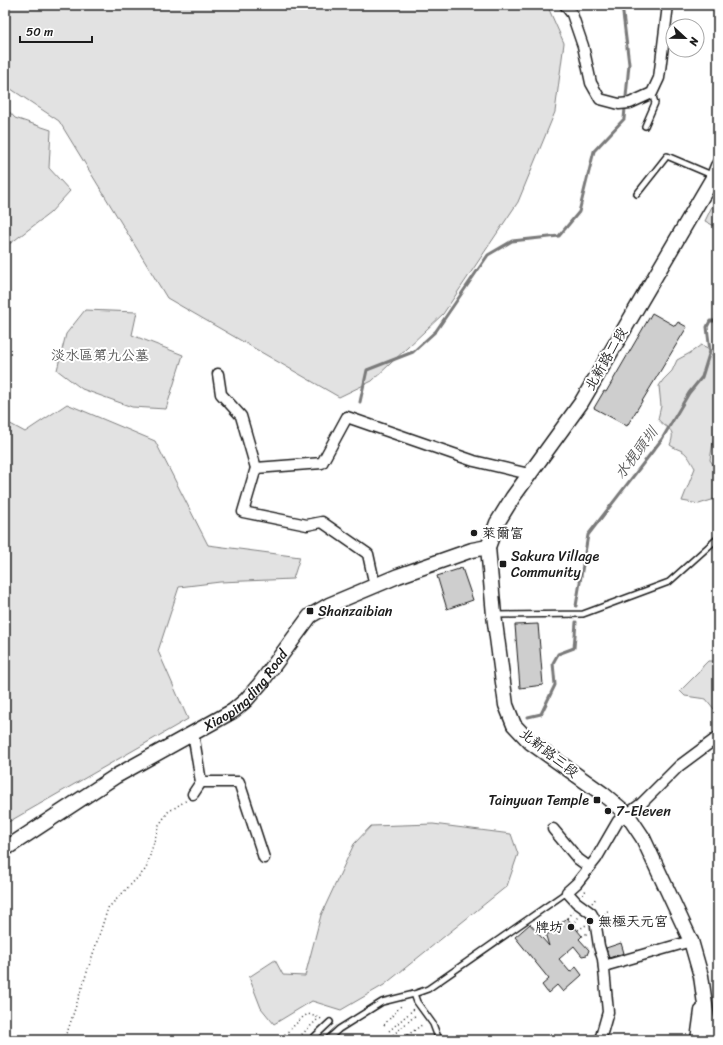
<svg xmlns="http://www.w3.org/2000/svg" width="723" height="1045" font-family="Sriracha,'LXGW WenKai TC',sans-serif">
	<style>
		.green { fill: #e2e2e2; stroke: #7f7f7f }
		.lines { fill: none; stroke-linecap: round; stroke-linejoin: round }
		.stream { stroke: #7a7a7a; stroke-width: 3 }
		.building { fill: #cecece; stroke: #1c1c1c }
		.lane-casing { stroke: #1c1c1c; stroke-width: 8 }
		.street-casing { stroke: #1c1c1c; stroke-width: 13 }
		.secondary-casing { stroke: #1c1c1c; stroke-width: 17 }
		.path { stroke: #1c1c1c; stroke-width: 1.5; stroke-dasharray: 1 3; stroke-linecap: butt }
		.lane { stroke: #fff; stroke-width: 5 }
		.street { stroke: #fff; stroke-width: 10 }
		.secondary { stroke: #fff; stroke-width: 14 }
		.poi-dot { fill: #1c1c1c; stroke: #fff; stroke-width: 1.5 }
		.labels { text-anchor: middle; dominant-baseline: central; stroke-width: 4; stroke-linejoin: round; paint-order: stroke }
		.park-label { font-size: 14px; fill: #575757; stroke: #fff }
		.street-label { font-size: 14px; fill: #1c1c1c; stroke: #fff }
		.poi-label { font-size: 14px; fill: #1c1c1c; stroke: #fff; text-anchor: start }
		.water-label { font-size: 15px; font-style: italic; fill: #5a5a5a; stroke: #fff }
	</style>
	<rect width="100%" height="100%" fill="#fff"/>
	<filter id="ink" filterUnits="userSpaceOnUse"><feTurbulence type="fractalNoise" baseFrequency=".025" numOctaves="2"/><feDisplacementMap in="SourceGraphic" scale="8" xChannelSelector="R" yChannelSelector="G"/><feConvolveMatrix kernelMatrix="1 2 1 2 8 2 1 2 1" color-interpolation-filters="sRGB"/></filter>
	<g filter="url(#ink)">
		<g class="green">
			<polygon points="5,5 547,5 564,43 555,112 518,202 443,314 372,381 339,397 167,298 59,121 5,85"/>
			<polygon points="5,107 15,118 51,130 49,168 70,191 50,213 11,243 5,243"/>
			<polygon points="718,194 718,228 705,221"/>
			<polygon points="85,310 137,312 132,335 183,355 166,409 132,407 82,389 57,370 66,334"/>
			<path d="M701 345 708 348 711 355 718 365V429L715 431 710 460 718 472V498L699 504 682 501 695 468C691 462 688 454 682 451 678 449 674 448 670 445 677 427 666 430 658 419L661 406 659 386 663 380 672 371 677 360 690 353Z"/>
			<polygon points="67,404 155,441 208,545 300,557 293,579 220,582 179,587 158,651 188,719 5,824 5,421 25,432"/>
			<polygon points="718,660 718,714 706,699 685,696 680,691 699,672 703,666 708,661 714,661"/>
			<polygon points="433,824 511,834 518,854 507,886 384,985 341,1010 312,1001 274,1024 261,1008 249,977 275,960 283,975 305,976 321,915 354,844 371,826"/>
		</g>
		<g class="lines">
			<g class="stream">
				<polyline points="360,402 367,370 413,352 436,331 488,255 512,241 559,236 579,212 594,151 624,119 629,64 622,5"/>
				<polyline points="576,606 588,535 662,439 689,393 702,377 710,351 707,327 710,321 717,321 718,320"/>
				<polyline points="528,717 541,714 555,685 553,663 558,654 574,648 576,622"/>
			</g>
		</g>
		<g class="building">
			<polygon points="652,313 675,326 678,322 687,327 627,426 594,408 604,391 606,392"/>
			<polygon points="462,568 473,600 447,609 437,576"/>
			<polygon points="538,624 543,685 520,688 515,625"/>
			<polygon points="567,918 582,936 579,939 589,950 587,955 582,956 574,946 559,959 570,972 576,967 582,975 563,992 557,985 548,993 542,985 549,979 515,937 530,924 549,946 546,936"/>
			<polygon points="621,943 624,953 609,958 606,948"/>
		</g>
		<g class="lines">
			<g class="lane-casing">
				<g id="lane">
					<polyline points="645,126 655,103 652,93"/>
					<polyline points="637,194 667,156 714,176"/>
					<polyline points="495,615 583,614 669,582 718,538"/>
					<polyline points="311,1040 330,1022"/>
					<polyline points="327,1040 339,1029 382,1002 414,994"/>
					<polyline points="439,1040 433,1024 417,1002 414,994 428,989 567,892"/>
				</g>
			</g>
			<g class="street-casing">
				<g id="street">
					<polyline points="565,5 572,14 583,46 591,83 600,99 619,104 630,103 652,93 659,78 668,5"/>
					<polyline points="218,374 221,394 241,416 256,468 243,512 307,525 322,522 368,554 375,586"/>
					<polyline points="256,468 322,463 347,417 474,461 529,474"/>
					<polyline points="193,733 201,782 193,794"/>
					<polyline points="201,782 239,782 264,858"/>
					<polyline points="553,829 578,859 589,867"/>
					<polyline points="604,966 691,941"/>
					<polyline points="600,1040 608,1012 603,959 599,946 595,920 591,913 576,902 567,892 577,883 596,859 618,821 641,804 679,766 718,737"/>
				</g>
			</g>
			<g class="secondary-casing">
				<g id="secondary">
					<path id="s1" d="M5 849 116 776 233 711 246 700 260 684 310 616 329 605 398 576 472 550 488 547"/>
					<polyline points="698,1040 702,1011"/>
					<polyline points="710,1040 701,976 691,941 643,838 627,814 603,794 530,742 514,725 506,705 494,615 488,547 497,523 513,497 581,403 714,176 718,166"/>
				</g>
			</g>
			<g class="path">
				<polyline points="583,895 586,890"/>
				<polyline points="592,903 597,897"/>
				<polyline points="604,914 609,910"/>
				<polyline points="567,918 573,911"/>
				<polyline points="572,924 580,916"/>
				<polyline points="606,925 614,922"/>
				<polyline points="578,930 586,925"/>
				<polyline points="582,936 588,933"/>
				<polyline points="384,1025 401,1006"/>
				<polyline points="389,1031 414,1009"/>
				<polyline points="393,1035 417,1014"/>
				<polyline points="62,1040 68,1030 108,908 146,869 159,825 168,812 187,800"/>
				<polyline points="279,1040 303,1017 308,1014 322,1019"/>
				<polyline points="296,1040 319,1018"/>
				<polyline points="401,1040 423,1024"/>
			</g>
			<use href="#lane" class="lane"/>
			<use href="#street" class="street"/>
			<use href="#secondary" class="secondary"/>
		</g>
	</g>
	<g class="poi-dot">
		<circle cx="474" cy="533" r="4"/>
		<rect x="499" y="560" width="8" height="8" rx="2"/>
		<rect x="306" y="607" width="8" height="8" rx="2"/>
		<rect x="593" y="796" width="8" height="8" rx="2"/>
		<circle cx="608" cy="811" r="4"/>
		<circle cx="590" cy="921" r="4"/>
		<circle cx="571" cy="927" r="4"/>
	</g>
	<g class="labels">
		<g class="park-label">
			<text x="100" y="355">淡水區第九公墓</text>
		</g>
		<g class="street-label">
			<text transform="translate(606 359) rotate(-60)">北新路二段</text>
			<text stroke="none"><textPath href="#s1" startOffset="290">Xiaopingding Road</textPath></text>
			<text transform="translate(549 753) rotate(38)">北新路三段</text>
		</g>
		<g class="poi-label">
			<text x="482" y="533">萊爾富</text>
			<text x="511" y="556">Sakura Village<tspan x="511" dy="16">Community</tspan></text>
			<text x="318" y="611">Shanzaibian</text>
			<text x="589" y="800" text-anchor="end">Tainyuan Temple</text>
			<text x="616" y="811">7-Eleven</text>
			<text x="598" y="921">無極天元宮</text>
			<text x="563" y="927" text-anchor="end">牌坊</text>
		</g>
		<g class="water-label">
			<text transform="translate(636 453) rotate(-53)">水梘頭圳</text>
		</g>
	</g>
	<rect width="723" height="1045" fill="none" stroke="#fff" stroke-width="20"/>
	<rect x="10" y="10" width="703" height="1025" fill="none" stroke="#1c1c1c" stroke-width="1.5" filter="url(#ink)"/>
	<g transform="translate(685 38) rotate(112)"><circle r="19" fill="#ffffff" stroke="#a4a4a4"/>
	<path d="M0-3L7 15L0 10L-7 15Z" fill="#1c1c1c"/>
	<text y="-6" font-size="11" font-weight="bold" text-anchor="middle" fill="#1c1c1c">N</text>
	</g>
	<path d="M20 36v6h72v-6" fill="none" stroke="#1c1c1c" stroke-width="2"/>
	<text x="26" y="36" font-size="12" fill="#1c1c1c" stroke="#ffffff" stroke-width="3" paint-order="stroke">50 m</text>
</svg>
